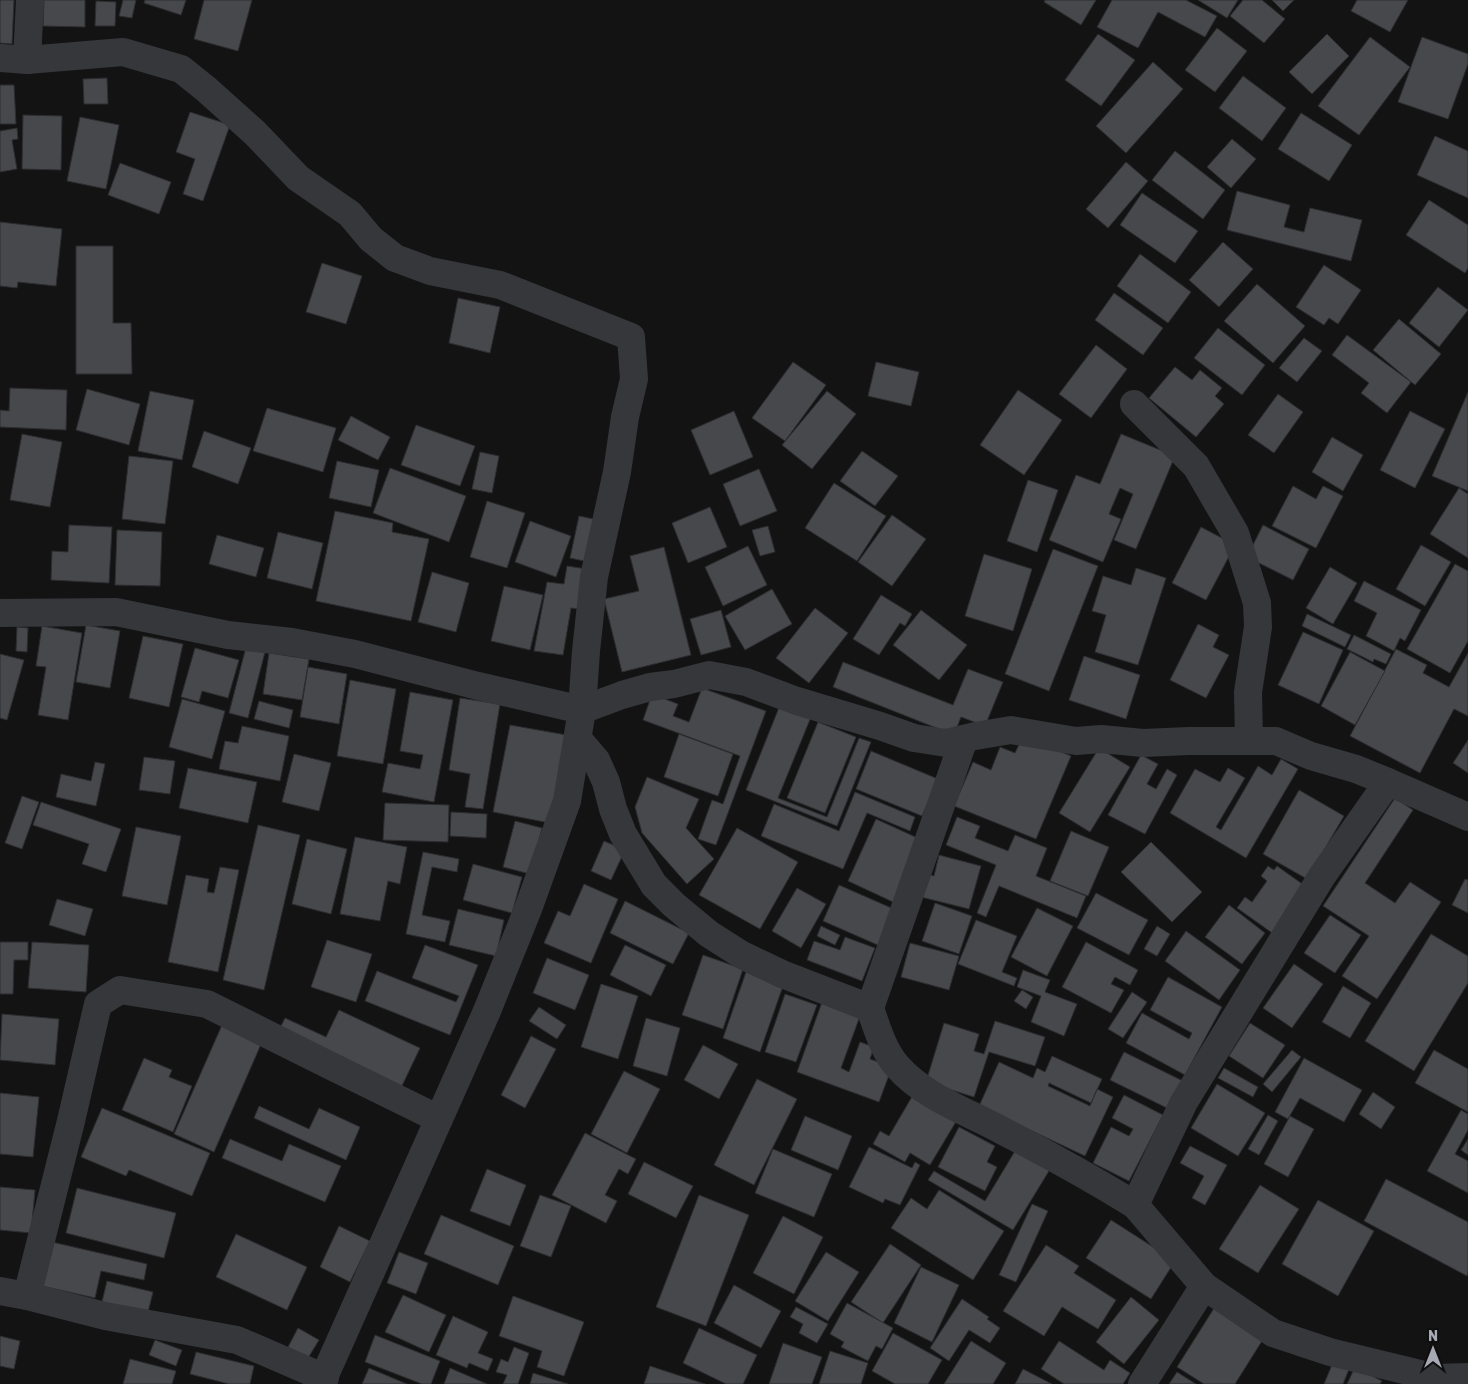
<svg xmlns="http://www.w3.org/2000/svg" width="1468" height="1384" font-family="Rubik,sans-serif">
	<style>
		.building { fill: #47484c; stroke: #2d2d30 }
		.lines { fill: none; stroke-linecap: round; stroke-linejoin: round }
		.minor { stroke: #36373b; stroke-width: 28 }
	</style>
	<rect width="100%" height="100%" fill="#131314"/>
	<g class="building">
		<polygon points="0,0 14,0 12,44 0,43"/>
		<polygon points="44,0 85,0 85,27 43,26"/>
		<polygon points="123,0 136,0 132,18 119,16"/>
		<polygon points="145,0 186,0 181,15 144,3"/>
		<polygon points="204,0 252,0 238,51 194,39"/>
		<polygon points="1045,0 1096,0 1081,25 1044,2"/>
		<polygon points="1112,0 1186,0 1217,16 1205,37 1158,12 1138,48 1097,27"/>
		<polygon points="1198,0 1238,0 1227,18"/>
		<polygon points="1243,0 1262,0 1285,19 1264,43 1230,16"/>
		<polygon points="1272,0 1294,0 1283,11"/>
		<polygon points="1357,0 1408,0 1390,32 1351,11"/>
		<polygon points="96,1 116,2 115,26 95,26"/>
		<polygon points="1217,28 1247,51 1215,92 1185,70"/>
		<polygon points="1098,34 1135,60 1101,106 1065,80"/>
		<polygon points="1327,34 1349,56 1312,94 1289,72"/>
		<polygon points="1370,37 1410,67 1359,135 1318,106"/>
		<polygon points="1422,37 1468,54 1468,64 1448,119 1398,102"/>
		<polygon points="1153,62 1183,89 1126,153 1096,126"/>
		<polygon points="1243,76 1286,108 1262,141 1219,108"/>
		<polygon points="107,78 108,104 84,104 83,79"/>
		<polygon points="0,85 14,85 16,124 0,124"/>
		<polygon points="190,112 230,125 203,201 183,194 195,159 176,152"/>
		<polygon points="1301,113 1352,145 1329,181 1278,149"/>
		<polygon points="23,115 62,116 61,170 22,169"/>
		<polygon points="80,117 119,125 106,189 67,181"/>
		<polygon points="17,128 18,139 12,140 17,169 0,172 0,131"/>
		<polygon points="1435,136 1468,151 1468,198 1417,175"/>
		<polygon points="1232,139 1256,159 1231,188 1207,167"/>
		<polygon points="1175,151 1225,190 1203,219 1152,180"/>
		<polygon points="1126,162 1148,181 1108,228 1086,209"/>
		<polygon points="120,163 171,182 159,214 108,195"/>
		<polygon points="1237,191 1290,205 1284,227 1304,232 1310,208 1362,220 1351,261 1227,230"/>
		<polygon points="1142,193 1198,231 1175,263 1120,225"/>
		<polygon points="1429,200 1468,225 1468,268 1465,273 1406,235"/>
		<polygon points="0,222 62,229 56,286 18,282 17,288 0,286"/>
		<polygon points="1223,242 1253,269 1219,307 1189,280"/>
		<polygon points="76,246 113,246 113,323 131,323 132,374 76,374"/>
		<polygon points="1140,254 1191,292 1168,323 1117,286"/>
		<polygon points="322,263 362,276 346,324 306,312"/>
		<polygon points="1324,265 1361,290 1338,324 1329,318 1324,325 1296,307"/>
		<polygon points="1257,284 1305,326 1273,363 1224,321"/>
		<polygon points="1438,287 1468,310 1439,347 1409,323"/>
		<polygon points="1114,293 1163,328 1143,355 1095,320"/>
		<polygon points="458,298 500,307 490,353 449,343"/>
		<polygon points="1399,319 1441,354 1415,385 1373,350"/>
		<polygon points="1218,328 1265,365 1242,395 1194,358"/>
		<polygon points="1347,335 1411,382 1387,413 1361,393 1369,383 1332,355"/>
		<polygon points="1304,338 1322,351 1297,382 1279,368"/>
		<polygon points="1096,345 1127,369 1091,418 1059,394"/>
		<polygon points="793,362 826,385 785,441 752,418"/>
		<polygon points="876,362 919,372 911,406 868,396"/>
		<polygon points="1175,367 1192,380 1200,370 1222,388 1215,396 1224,404 1196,437 1149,398"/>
		<polygon points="10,388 67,390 66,430 0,427 0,410 9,411"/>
		<polygon points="87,389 140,404 129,445 76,430"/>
		<polygon points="1018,390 1062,420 1024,475 980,445"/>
		<polygon points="150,391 194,400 182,460 138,451"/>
		<polygon points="827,391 856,414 812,469 782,445"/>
		<polygon points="1468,392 1468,491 1432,476"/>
		<polygon points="1278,394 1303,412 1274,453 1248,435"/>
		<polygon points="267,408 336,428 323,472 253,451"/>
		<polygon points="734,411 753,457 710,475 691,430"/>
		<polygon points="1410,411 1445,429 1415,488 1380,470"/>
		<polygon points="351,416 390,437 378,460 338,440"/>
		<polygon points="416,425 475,446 460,486 401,465"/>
		<polygon points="204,431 251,448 238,484 192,467"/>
		<polygon points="22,434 62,442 50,507 10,500"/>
		<polygon points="1121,434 1175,456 1136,549 1114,540 1133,494 1120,488 1109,514 1121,519 1103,562 1049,540 1076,475 1100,484"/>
		<polygon points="1332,437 1363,455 1343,491 1312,472"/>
		<polygon points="862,451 898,476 875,506 840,481"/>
		<polygon points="480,452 499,456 492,493 472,489"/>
		<polygon points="129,456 173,461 165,524 122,519"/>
		<polygon points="337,461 379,470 371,507 329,498"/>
		<polygon points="390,468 466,496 449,542 373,513"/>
		<polygon points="759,469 777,511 740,526 723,484"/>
		<polygon points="1028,480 1058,490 1037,552 1007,541"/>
		<polygon points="834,483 886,516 857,561 805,528"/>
		<polygon points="1293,486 1316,499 1323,486 1343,496 1316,548 1272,526"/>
		<polygon points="1459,488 1468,494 1468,558 1430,534"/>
		<polygon points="487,501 525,513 507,568 470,557"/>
		<polygon points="710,507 727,547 688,563 672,523"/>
		<polygon points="335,511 393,523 392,532 429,539 411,621 316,601"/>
		<polygon points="892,515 926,539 892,586 858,562"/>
		<polygon points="579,516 603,521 594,563 570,558"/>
		<polygon points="530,521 571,536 556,577 515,562"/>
		<polygon points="69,525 112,527 109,583 51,580 52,551 68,552"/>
		<polygon points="1263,525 1309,549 1293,580 1247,557"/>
		<polygon points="768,526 775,552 760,556 752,530"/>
		<polygon points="1201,527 1235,545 1206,600 1172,583"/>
		<polygon points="117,530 162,532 160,586 115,585"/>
		<polygon points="278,532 323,543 312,589 267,578"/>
		<polygon points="217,535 264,548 256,577 209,564"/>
		<polygon points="1421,545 1451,562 1425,606 1396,589"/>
		<polygon points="748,546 767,585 723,606 705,567"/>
		<polygon points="664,547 691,655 622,672 604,599 639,591 630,556"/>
		<polygon points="1053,549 1098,566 1049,691 1005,674"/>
		<polygon points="984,554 1032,569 1013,631 965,616"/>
		<polygon points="1455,564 1468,571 1468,641 1450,673 1407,649"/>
		<polygon points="567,566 593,570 586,610 571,608 563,655 534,651 547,582 564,584"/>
		<polygon points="1330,567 1357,583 1333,624 1306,608"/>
		<polygon points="1136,568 1166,578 1138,665 1095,652 1106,615 1092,611 1103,576 1131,585"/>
		<polygon points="432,572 469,583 456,632 418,622"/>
		<polygon points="1364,581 1421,610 1405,641 1400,638 1394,651 1366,636 1377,613 1354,601"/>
		<polygon points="504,586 543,595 530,650 491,641"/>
		<polygon points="772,589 792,624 745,650 725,616"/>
		<polygon points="881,595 912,614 905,626 900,623 879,655 853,639"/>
		<polygon points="815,608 848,633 809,683 776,658"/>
		<polygon points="721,610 731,647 701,655 690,619"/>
		<polygon points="921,610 967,645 939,680 893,645"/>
		<polygon points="1307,614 1351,635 1345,647 1302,626"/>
		<polygon points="1198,624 1219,635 1213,647 1229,655 1206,698 1170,680"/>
		<polygon points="86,625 120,631 110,688 76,682"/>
		<polygon points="42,626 82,633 68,720 38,715 46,667 36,666"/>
		<polygon points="17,627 28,628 27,652 16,651"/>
		<polygon points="1303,632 1343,650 1319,704 1278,685"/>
		<polygon points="1354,635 1391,654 1386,664 1374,659 1373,662 1347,649"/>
		<polygon points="143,636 183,644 169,707 129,698"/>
		<polygon points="246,647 265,652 248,718 229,713"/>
		<polygon points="195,648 239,660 228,698 202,691 199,702 181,697"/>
		<polygon points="1396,649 1427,665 1423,673 1449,687 1468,653 1468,716 1454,709 1420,773 1350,736"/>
		<polygon points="1350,652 1385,671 1355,725 1321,706"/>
		<polygon points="269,653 309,659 302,700 263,694"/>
		<polygon points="0,654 24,660 7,720 0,718"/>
		<polygon points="1084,656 1140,675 1126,719 1069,700"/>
		<polygon points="843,662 953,705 968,669 1003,682 985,726 961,717 954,735 833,687"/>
		<polygon points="308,667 347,674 339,724 300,717"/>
		<polygon points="350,680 396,689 383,764 337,756"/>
		<polygon points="702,688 766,711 716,845 698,839 712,800 723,804 740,756 643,720 652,694 678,704 673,716 689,722"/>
		<polygon points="410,692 453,700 434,802 382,792 388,763 420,769 423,755 400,751"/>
		<polygon points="460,698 500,704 483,809 465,807 470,774 449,770"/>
		<polygon points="182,699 225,711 212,759 169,747"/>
		<polygon points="259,701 293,710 289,728 254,719"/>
		<polygon points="780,705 811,717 778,798 827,817 859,738 871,742 837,826 746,790"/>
		<polygon points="818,722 856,737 825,813 787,798"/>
		<polygon points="510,725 572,736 555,824 493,812"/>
		<polygon points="242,726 289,736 280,781 219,769 225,741 238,743"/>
		<polygon points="679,734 733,754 718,796 664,777"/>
		<polygon points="1023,736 1071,756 1036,839 954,806 973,762 991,770 1000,747 1015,753"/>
		<polygon points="1468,740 1468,773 1453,763"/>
		<polygon points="1099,748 1130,767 1090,832 1059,813"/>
		<polygon points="871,751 938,779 922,816 856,789"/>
		<polygon points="294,754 331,763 319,811 282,802"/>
		<polygon points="1141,755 1158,764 1147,784 1156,789 1167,769 1177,775 1145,834 1108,815"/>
		<polygon points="144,757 175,761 170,794 139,790"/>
		<polygon points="1281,759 1298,769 1246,858 1170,813 1195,769 1220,782 1228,768 1245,778 1216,827 1221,830 1258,766 1272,775"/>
		<polygon points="95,762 105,764 96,806 56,797 61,774 91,781"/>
		<polygon points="188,768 257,782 248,823 179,808"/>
		<polygon points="647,777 699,799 686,828 714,859 687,884 642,833 635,807"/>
		<polygon points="1299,790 1344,816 1307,879 1263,854"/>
		<polygon points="855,792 915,817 910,831 867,813 843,869 761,836 774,804 839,831"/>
		<polygon points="22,796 39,802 22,849 5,843"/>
		<polygon points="1395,798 1413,810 1365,883 1395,903 1410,882 1441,902 1377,999 1342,976 1369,936 1323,906"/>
		<polygon points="41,802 121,829 106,872 82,864 89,844 33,825"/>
		<polygon points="385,803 449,805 448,842 383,840"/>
		<polygon points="451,812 487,814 486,838 450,836"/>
		<polygon points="957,817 980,826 975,838 1008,851 1015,835 1047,848 1036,876 1086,896 1077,918 999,886 986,917 977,913 996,865 946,845"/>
		<polygon points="876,819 922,840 893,902 848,881"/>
		<polygon points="515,821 542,828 530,874 503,867"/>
		<polygon points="258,825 300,835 264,990 223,980"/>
		<polygon points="136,827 181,836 167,905 122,896"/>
		<polygon points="737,828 798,862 760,929 699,895"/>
		<polygon points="1071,831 1109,847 1088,896 1050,881"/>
		<polygon points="355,837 407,847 400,884 388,881 380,921 340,914"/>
		<polygon points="307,839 347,849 331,914 292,904"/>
		<polygon points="604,841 625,850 611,880 591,871"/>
		<polygon points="1151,842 1202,892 1172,922 1121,872"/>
		<polygon points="423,852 459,859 457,872 432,867 422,915 450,921 445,942 406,934"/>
		<polygon points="939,855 981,866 969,909 917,896 924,873 934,876"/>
		<polygon points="473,864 522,877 512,913 463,900"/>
		<polygon points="1268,866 1274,870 1277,866 1308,888 1275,935 1237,908 1245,897 1252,902 1267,881 1261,876"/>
		<polygon points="220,867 239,870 218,972 168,962 186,875 209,879 207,892 214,893"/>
		<polygon points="1465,879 1468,880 1468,913 1452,905"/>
		<polygon points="584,884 618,899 591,963 544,943 558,911 570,916"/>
		<polygon points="839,885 896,910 880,946 823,921"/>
		<polygon points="797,888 826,904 801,948 772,931"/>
		<polygon points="1096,893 1148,920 1129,955 1077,928"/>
		<polygon points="57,899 93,909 85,936 49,925"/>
		<polygon points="625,901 689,933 673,964 610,933"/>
		<polygon points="935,903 972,916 959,954 922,941"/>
		<polygon points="1229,905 1265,933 1242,964 1205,937"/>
		<polygon points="1037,908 1073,926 1047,976 1011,957"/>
		<polygon points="458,909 504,920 496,956 449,945"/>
		<polygon points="1330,915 1361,935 1335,973 1304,953"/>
		<polygon points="976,920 1017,936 1002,972 1017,978 1014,986 958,964"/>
		<polygon points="821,926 840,935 835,945 817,936"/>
		<polygon points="1157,926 1170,934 1157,956 1144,949"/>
		<polygon points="1186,931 1240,970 1219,1000 1165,961"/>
		<polygon points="1431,934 1468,956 1468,983 1414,1071 1365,1041"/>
		<polygon points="845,937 875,948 862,981 807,960 814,941 840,950"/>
		<polygon points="327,940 372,954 356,1002 311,987"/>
		<polygon points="0,942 28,942 28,960 14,960 13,994 0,994"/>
		<polygon points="32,942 89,945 86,992 28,988"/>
		<polygon points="1086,942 1138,970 1130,985 1115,977 1111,984 1124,990 1111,1013 1062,987"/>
		<polygon points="910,943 959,956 949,990 901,977"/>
		<polygon points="425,945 478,965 450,1035 365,1001 377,971 456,1002 459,996 412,978"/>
		<polygon points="625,945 666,965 651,996 610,975"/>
		<polygon points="703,955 743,969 723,1029 682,1015"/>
		<polygon points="547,958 589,975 575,1010 533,993"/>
		<polygon points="1294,964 1323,984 1292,1028 1263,1008"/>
		<polygon points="1023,970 1050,980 1045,992 1077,1004 1064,1036 1031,1022 1041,996 1017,987"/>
		<polygon points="746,972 783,986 760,1052 723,1038"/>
		<polygon points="1168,977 1222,1007 1185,1075 1126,1043 1142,1013 1189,1039 1192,1033 1150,1010"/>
		<polygon points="601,984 638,996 618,1059 581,1047"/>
		<polygon points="1343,986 1371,1003 1350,1038 1322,1022"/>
		<polygon points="1022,990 1033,997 1026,1009 1014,1001"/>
		<polygon points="1132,992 1147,1002 1123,1038 1108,1029"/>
		<polygon points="785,994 817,1005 796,1062 765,1052"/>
		<polygon points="822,1002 860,1016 841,1068 849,1072 860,1042 874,1047 870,1059 892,1067 879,1102 797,1072"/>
		<polygon points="539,1007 566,1025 557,1039 529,1021"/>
		<polygon points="339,1010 420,1048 401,1088 279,1030 285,1018 326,1037"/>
		<polygon points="2,1014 59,1019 55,1065 0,1060"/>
		<polygon points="646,1018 680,1028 667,1076 633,1066"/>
		<polygon points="995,1021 1045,1037 1035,1066 989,1052 974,1097 926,1082 944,1023 979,1034 974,1051 984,1054"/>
		<polygon points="1250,1023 1285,1045 1263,1078 1229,1056"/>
		<polygon points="222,1025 262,1042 214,1152 174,1134"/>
		<polygon points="531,1036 556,1049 525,1108 501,1095"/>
		<polygon points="703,1045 738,1064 719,1099 684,1080"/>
		<polygon points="1292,1050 1301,1057 1272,1092 1263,1084"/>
		<polygon points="1434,1050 1468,1069 1468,1112 1415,1083"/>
		<polygon points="1124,1052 1185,1082 1171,1110 1110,1080"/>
		<polygon points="1052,1056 1102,1079 1091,1103 1049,1083 1048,1086 1090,1106 1097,1089 1113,1097 1085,1156 979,1106 999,1062 1033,1078 1037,1068 1045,1072"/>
		<polygon points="144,1058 172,1070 169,1077 192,1086 173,1132 122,1110"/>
		<polygon points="1304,1058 1362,1090 1344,1122 1300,1098 1288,1119 1275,1112"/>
		<polygon points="1224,1068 1258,1087 1253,1097 1218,1078"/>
		<polygon points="624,1071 660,1089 627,1153 591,1134"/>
		<polygon points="757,1079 797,1099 754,1185 714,1165"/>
		<polygon points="1217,1084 1265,1113 1238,1156 1191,1128"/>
		<polygon points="1373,1092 1395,1107 1381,1129 1359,1114"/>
		<polygon points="0,1093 39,1097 33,1157 0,1154"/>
		<polygon points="913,1095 957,1120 930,1165 910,1153 905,1162 873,1144 880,1131 889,1136"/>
		<polygon points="1124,1095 1163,1115 1129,1181 1093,1163 1111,1127 1129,1136 1133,1129 1112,1118"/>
		<polygon points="259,1106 309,1129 319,1108 360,1127 346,1160 254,1118"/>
		<polygon points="102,1108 210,1153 192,1196 129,1170 126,1176 81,1157"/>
		<polygon points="1461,1110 1468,1114 1468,1130 1455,1154 1468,1161 1468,1193 1427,1171"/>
		<polygon points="1268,1115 1278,1121 1259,1155 1248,1149"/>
		<polygon points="805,1116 852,1136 838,1170 791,1150"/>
		<polygon points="1290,1116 1314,1129 1288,1177 1264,1164"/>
		<polygon points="959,1127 995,1146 987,1162 997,1167 985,1191 938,1167"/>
		<polygon points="585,1133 636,1159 628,1174 619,1169 605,1195 617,1201 606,1223 552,1195"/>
		<polygon points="230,1139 282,1161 289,1144 341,1166 325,1202 222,1158"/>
		<polygon points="1468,1139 1468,1155 1461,1150"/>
		<polygon points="1018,1146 1052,1166 1013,1230 928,1180 934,1171 985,1201"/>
		<polygon points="1190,1146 1227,1165 1205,1205 1192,1198 1204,1176 1180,1163"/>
		<polygon points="869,1147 912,1168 915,1162 920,1165 900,1205 885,1199 883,1203 849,1187"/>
		<polygon points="773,1149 832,1174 814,1217 755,1193"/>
		<polygon points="644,1162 693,1186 676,1218 628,1194"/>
		<polygon points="487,1169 526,1185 510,1226 470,1211"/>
		<polygon points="1386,1179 1468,1222 1468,1273 1467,1276 1364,1221"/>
		<polygon points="1260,1185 1299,1209 1258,1273 1219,1249"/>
		<polygon points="0,1187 35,1190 31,1233 0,1230"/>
		<polygon points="77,1188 176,1213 164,1258 66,1233"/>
		<polygon points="939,1190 1004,1231 973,1280 891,1228 911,1198 927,1209"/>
		<polygon points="540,1195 571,1206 551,1257 520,1246"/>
		<polygon points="699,1195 749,1215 706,1326 656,1307"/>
		<polygon points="1318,1200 1374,1231 1338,1296 1282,1264"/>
		<polygon points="1032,1204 1048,1211 1016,1282 999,1275"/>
		<polygon points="441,1215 514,1246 498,1285 424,1254"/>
		<polygon points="783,1216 823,1237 794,1294 753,1273"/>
		<polygon points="1111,1220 1175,1261 1151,1299 1086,1258"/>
		<polygon points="339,1226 370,1241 350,1282 320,1267"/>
		<polygon points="236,1234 307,1267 287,1310 216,1277"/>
		<polygon points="52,1242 147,1264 144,1280 101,1271 95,1298 42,1286"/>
		<polygon points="890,1244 921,1265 883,1323 851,1302"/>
		<polygon points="1046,1245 1079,1266 1074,1273 1116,1300 1098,1329 1062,1307 1044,1336 1003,1311"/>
		<polygon points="399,1252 428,1263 416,1294 387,1283"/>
		<polygon points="826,1252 859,1272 828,1321 795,1301"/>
		<polygon points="921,1267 959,1285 932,1342 894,1323"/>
		<polygon points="107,1281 153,1292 147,1316 101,1306"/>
		<polygon points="734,1285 781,1311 761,1348 714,1323"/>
		<polygon points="403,1295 446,1315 429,1352 385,1332"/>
		<polygon points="513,1296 584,1322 564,1376 537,1367 542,1351 499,1336"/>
		<polygon points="1131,1297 1159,1320 1124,1364 1096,1342"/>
		<polygon points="962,1299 989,1317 987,1319 1000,1328 990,1343 969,1330 949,1361 930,1348"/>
		<polygon points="1218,1302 1267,1333 1235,1384 1204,1384 1177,1367"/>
		<polygon points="847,1303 893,1328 882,1349 876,1346 868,1361 841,1347 844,1342 830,1334"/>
		<polygon points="796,1307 828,1324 817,1343 799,1333 803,1324 790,1317"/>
		<polygon points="453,1316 488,1332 478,1353 493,1359 488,1371 469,1363 467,1368 436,1355"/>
		<polygon points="298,1328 319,1340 308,1358 288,1347"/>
		<polygon points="699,1328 757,1355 743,1384 726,1384 683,1363"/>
		<polygon points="893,1333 942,1360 928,1384 895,1384 872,1371"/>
		<polygon points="375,1335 440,1361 431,1384 422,1384 365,1362"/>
		<polygon points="0,1336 20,1341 14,1369 0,1366"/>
		<polygon points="155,1340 182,1350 176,1366 149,1355"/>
		<polygon points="971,1341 1006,1363 993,1384 944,1384"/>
		<polygon points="1059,1341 1104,1370 1110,1360 1130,1373 1123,1384 1064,1384 1041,1369"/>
		<polygon points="783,1343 822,1357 812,1384 769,1384"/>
		<polygon points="514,1347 529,1353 518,1384 503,1384 507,1375 496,1372 501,1359 508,1362"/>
		<polygon points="830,1351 868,1363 861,1384 819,1384"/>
		<polygon points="196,1352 254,1366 250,1384 229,1384 190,1374"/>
		<polygon points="130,1359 176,1371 172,1384 123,1384"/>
		<polygon points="1334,1360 1350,1367 1343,1384 1324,1384"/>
		<polygon points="650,1366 705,1384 644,1384"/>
		<polygon points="1355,1367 1382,1381 1380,1384 1347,1384"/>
		<polygon points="369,1368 407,1384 362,1384"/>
		<polygon points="450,1368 487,1384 444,1384"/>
		<polygon points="1023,1369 1052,1384 1015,1384"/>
		<polygon points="1177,1372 1196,1384 1169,1384"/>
		<polygon points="533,1373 568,1384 530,1384"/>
	</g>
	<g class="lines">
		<g class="minor">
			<polyline points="0,58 27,60 123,52 181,69 206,89 255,133 298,178 350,214 371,239 395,258 430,271 500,285 631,337 634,379 625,417 617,472 594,577 586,651 582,710 567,801 528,909 487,1011 321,1384"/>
			<polyline points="27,60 30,0"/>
			<polyline points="1134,404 1196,466 1235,533 1257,603 1258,627 1248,692 1249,741"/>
			<polyline points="0,613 116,612 228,635 292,642 355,654 478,686 582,710 622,695 650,687 674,684 709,675 746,682 797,701 880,726 914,738 946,743 975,736 1011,730 1076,741 1101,739 1143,743 1189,741 1276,741 1311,756 1356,769 1388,782 1468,817"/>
			<polyline points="578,739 596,760 606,782 613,809 623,834 654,885 674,905 709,934 742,955 782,974 870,1008"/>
			<path d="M964 739 870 1008C877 1028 883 1050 897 1066 924 1097 966 1111 1001 1130 1046 1153 1091 1178 1135 1205"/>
			<polyline points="1388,782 1322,876 1184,1102 1135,1205 1204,1286 1273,1333 1330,1352 1437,1378 1468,1377"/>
			<polyline points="0,1291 27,1296 105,1316 237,1340 325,1378"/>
			<polyline points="27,1296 71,1121 98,1004 120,990 207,1004 325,1063 439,1119"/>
			<polyline points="1142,1384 1204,1286"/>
		</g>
	</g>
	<g transform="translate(1433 1349)" stroke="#0e0e0f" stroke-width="4" paint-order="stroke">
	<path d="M0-4L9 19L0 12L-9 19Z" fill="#a6a9b3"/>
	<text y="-8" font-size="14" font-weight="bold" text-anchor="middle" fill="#a6a9b3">N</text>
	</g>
</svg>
